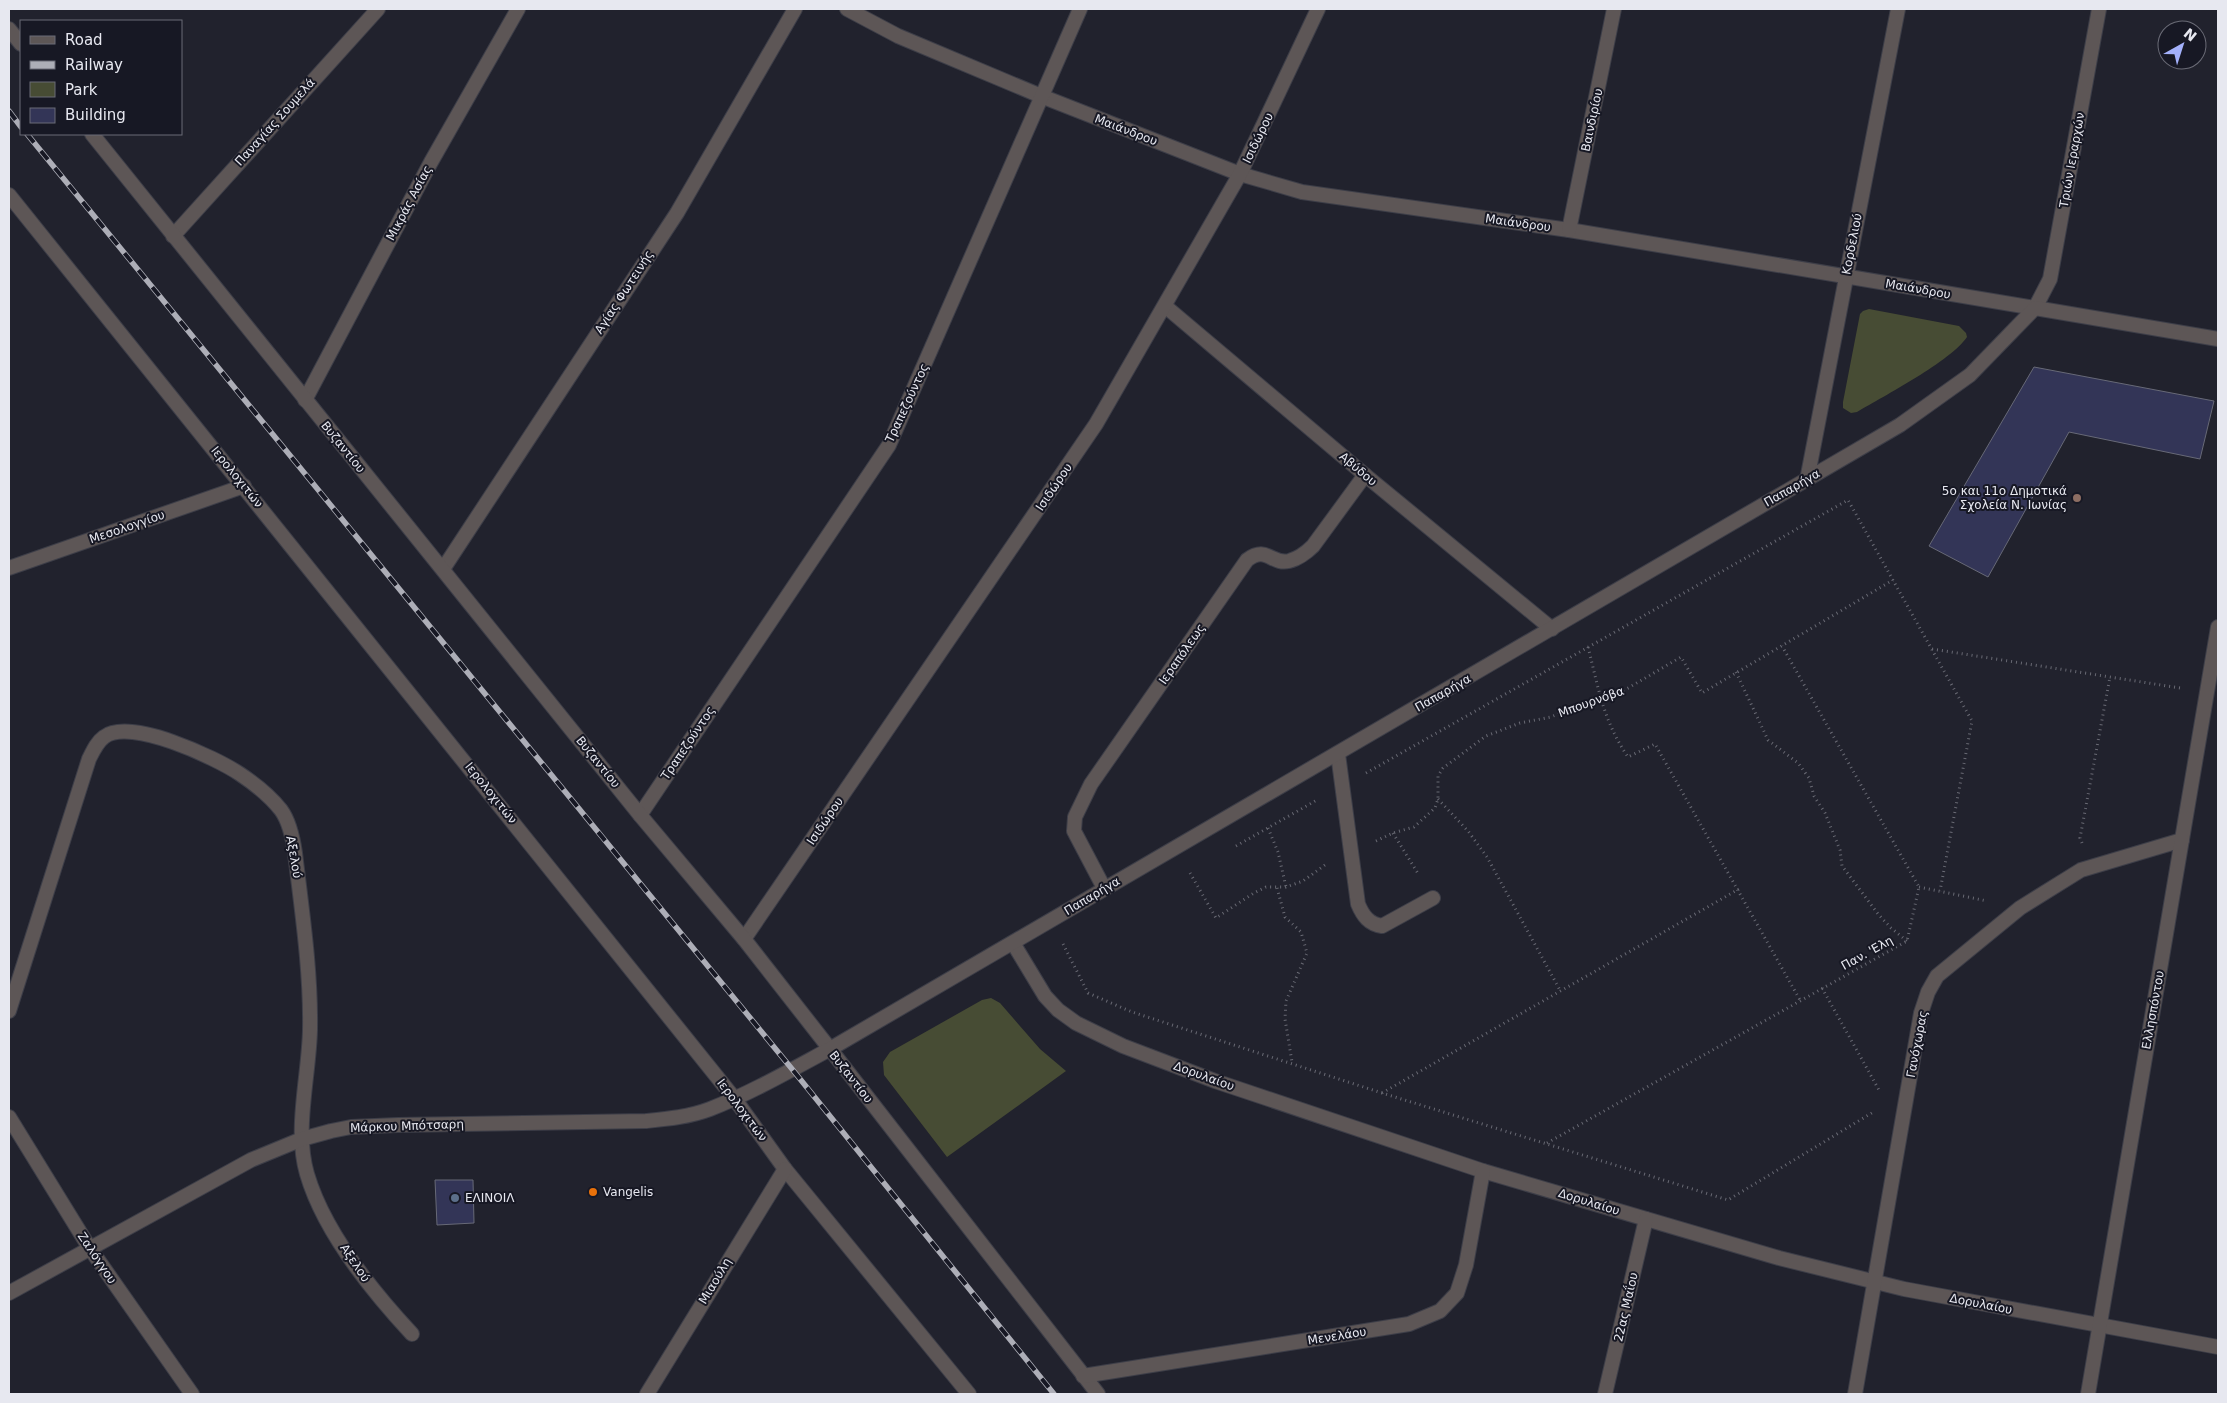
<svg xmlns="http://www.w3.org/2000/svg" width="2227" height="1403" font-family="'DejaVu Sans',sans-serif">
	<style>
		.green { fill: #474c34 }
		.building { fill: #333557; stroke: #676977 }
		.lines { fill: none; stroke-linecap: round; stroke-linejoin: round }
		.service-casing { stroke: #3d3e48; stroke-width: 16 }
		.minor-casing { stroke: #3d3e48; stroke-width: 16 }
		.tertiary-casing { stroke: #3d3e48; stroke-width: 16 }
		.path { stroke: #696a74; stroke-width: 3; stroke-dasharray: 1 4; stroke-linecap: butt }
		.service { stroke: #5d5656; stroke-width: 14 }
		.minor { stroke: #5d5656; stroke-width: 14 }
		.tertiary { stroke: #5d5656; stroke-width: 14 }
		.rail-casing { stroke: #adaeb7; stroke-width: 5.5 }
		.rail { stroke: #171824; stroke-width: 4; stroke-dasharray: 11; stroke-linecap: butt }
		.education-dot { fill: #8d6e63; stroke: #171824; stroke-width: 2 }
		.food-dot { fill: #e8710a; stroke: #171824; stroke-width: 2 }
		.service-dot { fill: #5c6f8a; stroke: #171824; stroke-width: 2 }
		.labels { text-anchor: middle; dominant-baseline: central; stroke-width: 4; stroke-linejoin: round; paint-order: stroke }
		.street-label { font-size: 12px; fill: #e7e8f0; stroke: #171824 }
		.poi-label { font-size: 12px; fill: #e7e8f0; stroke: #171824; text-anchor: start }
	</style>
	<rect width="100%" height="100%" fill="#21222d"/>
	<g class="green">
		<path d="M1869 309 1959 326 1966 333 1967 337C1951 361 1884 396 1857 412L1851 413 1843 408V402L1860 314 1863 311Z"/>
		<polygon points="991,998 1000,1003 1040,1049 1066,1071 947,1157 884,1075 883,1062 890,1052 982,1000"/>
	</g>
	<g class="building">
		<polygon points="2034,367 2214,401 2200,459 2069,432 1988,577 1929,546"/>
		<polygon points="435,1180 473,1180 474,1223 437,1225"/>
	</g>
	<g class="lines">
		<g class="service-casing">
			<path id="service" d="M1338 754 1358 904C1363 916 1369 924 1382 926L1433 898"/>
		</g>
		<g class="minor-casing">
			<g id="minor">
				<polyline points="847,9 898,36 1041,96 1240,174 1302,192 1569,230 2035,308 2050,279 2099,9"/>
				<polyline points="9,195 734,1098 785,1169 969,1394"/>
				<polyline points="1569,230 1614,9"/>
				<polyline points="173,236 378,9"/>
				<polyline points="1165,306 1365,475 1552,629"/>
				<polyline points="305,400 431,162 518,9"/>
				<polyline points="1807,480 1898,9"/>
				<polyline points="9,568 244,486"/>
				<polyline points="443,569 677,213 795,9"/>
				<polyline points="640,815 889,445 1080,9"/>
				<path d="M1104 888 1074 831 1075 817 1091 784 1247 560C1267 545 1271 565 1289 561 1297 559 1307 552 1313 546L1365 475"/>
				<polyline points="744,939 1096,424 1240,174 1318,9"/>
				<polyline points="1013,943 1045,996 1058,1010 1076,1023 1123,1046 1215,1081 1483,1171 1779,1258 1904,1289 2218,1347"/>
				<path d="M9 1011 89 759C93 751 97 742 104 737 130 717 216 758 240 774 255 784 270 796 281 810 289 821 293 839 295 853 302 912 311 971 310 1030 309 1076 294 1130 307 1174 324 1232 372 1291 412 1334"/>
				<polyline points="830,1049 1098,1394"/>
				<polyline points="9,1117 89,1247 192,1394"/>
				<polyline points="1083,1376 1409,1324 1440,1311 1457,1293 1466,1265 1483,1171"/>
				<polyline points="647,1394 785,1169"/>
				<polyline points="1605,1394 1646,1219"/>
				<polyline points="1855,1394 1921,1013 1928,992 1937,976 2020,908 2081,870 2182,840"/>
				<polyline points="2088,1394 2218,627"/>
			</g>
		</g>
		<g class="tertiary-casing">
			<g id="tertiary">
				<polyline points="9,29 21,44"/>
				<polyline points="92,134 640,815 744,939 830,1049"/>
				<path d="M9 1293 251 1160 302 1139 331 1131 351 1127 398 1125 646 1121C667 1119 689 1117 710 1109 751 1093 791 1070 830 1049L1900 425 1970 375 2035 308 2218 339"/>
			</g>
		</g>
		<g class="path">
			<path d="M1588 647C1599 690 1603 720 1628 757L1655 744 1800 1000"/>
			<polyline points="1932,649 2180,688"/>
			<polyline points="1736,672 1768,740 1798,763 1809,778 1814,796 1825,813 1840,850 1842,866 1878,914 1891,928 1907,941"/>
			<polyline points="1366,773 1848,500 1972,721 1940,891"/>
			<polyline points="1438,799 1468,831 1487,857 1561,992"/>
			<polyline points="1268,828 1278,852 1286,887"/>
			<polyline points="1393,833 1419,875"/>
			<polyline points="1376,841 1393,833 1414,827 1435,808 1438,799 1438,776 1443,768 1486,736 1520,723 1551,717 1600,696 1618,694 1681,657 1702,693 1893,580"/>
			<polyline points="2082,843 2080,838 2110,677"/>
			<polyline points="1236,846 1317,800"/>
			<polyline points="1190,873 1216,918 1254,893 1266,887 1286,887 1303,881 1325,865"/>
			<polyline points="1919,887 1987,901"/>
			<polyline points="1277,888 1285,917 1301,932 1307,953 1286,1001 1285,1019 1292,1062"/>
			<polyline points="1063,944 1088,993 1132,1012 1382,1093 1728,1200 1875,1111"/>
			<polyline points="1822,988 1879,1090"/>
			<polyline points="1382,1093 1739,889"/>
			<polyline points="1547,1143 1907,941 1919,887 1782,646"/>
		</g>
		<use href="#service" class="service"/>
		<use href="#minor" class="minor"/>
		<use href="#tertiary" class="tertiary"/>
		<g class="rail-casing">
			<g id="rail">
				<polyline points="9,111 21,127"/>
				<polyline points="27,134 792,1069 1054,1394"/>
			</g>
		</g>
		<use href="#rail" class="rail"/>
	</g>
	<circle class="education-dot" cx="2077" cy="498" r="5"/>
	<circle class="food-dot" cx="593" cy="1192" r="5"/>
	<circle class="service-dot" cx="455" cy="1198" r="5"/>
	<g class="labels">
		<g class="street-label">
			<text transform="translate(1592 120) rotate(-78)">Βαινδιρίου</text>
			<text transform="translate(275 122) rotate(-48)">Παναγίας Σουμελά</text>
			<text transform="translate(1126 130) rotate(21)">Μαιάνδρου</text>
			<text transform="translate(1258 138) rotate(-64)">Ισιδώρου</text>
			<text transform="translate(2072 160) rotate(-80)">Τριών Ιεραρχών</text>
			<text transform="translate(409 203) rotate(-62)">Μικράς Ασίας</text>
			<text transform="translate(1518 223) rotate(8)">Μαιάνδρου</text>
			<text transform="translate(1852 244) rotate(-79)">Κορδελιού</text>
			<text transform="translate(1918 289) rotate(10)">Μαιάνδρου</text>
			<text transform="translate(624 292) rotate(-57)">Αγίας Φωτεινής</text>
			<text transform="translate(907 403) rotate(-65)">Τραπεζούντος</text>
			<text transform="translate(343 447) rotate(51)">Βυζαντίου</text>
			<text transform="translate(1358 469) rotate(40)">Αβύδου</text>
			<text transform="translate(237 477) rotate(51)">Ιερολοχιτών</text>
			<text transform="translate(1054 487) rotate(-56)">Ισιδώρου</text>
			<text transform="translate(1792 488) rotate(-30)">Παπαρήγα</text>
			<text transform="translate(127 527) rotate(-19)">Μεσολογγίου</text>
			<text transform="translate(1182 654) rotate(-55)">Ιεραπόλεως</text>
			<text transform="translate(1443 693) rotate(-30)">Παπαρήγα</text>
			<text transform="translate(1591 702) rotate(-20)">Μπουρνόβα</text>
			<text transform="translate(688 743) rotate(-56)">Τραπεζούντος</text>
			<text transform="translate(598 762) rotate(51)">Βυζαντίου</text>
			<text transform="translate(491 793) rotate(51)">Ιερολοχιτών</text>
			<text transform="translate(825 821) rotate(-56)">Ισιδώρου</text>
			<text transform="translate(294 857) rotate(80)">Αξελού</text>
			<text transform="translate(1092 896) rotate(-31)">Παπαρήγα</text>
			<text transform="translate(1867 953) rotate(-29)">Παν. 'Ελη</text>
			<text transform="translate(2153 1010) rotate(-80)">Ελλησπόντου</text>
			<text transform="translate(1917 1044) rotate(-79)">Γανόχωρας</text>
			<text transform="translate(1204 1076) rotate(20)">Δορυλαίου</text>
			<text transform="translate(851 1077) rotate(52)">Βυζαντίου</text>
			<text transform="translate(742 1110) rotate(53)">Ιερολοχιτών</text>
			<text transform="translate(407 1126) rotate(-2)">Μάρκου Μπότσαρη</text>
			<text transform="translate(1589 1202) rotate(17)">Δορυλαίου</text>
			<text transform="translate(97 1258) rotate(56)">Ζαλόγγου</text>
			<text transform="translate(355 1263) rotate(56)">Αξελού</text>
			<text transform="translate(715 1281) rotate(-59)">Μιαούλη</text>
			<text transform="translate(1981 1304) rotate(11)">Δορυλαίου</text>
			<text transform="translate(1626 1307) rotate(-77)">22ας Μαΐου</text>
			<text transform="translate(1337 1336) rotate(-9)">Μενελάου</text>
		</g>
		<g class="poi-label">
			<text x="2067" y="491" text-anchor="end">5ο και 11ο Δημοτικά<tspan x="2067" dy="14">Σχολεία Ν. Ιωνίας</tspan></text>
			<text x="603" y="1192">Vangelis</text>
			<text x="465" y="1198">ΕΛΙΝΟΙΛ</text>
		</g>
	</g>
	<rect width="2227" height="1403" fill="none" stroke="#e7e8f0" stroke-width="20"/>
	<rect x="20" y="20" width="162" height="115" fill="#171824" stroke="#6a6b76"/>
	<rect x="30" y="36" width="25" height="8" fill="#5d5656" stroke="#6a6b76"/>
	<text x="65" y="45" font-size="15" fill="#e7e8f0">Road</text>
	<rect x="30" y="61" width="25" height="8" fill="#adaeb7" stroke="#6a6b76"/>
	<text x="65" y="70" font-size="15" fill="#e7e8f0">Railway</text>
	<rect x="30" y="82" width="25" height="15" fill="#474c34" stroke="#6a6b76"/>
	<text x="65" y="95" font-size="15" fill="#e7e8f0">Park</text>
	<rect x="30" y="108" width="25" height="15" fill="#333557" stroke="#6a6b76"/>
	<text x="65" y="120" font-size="15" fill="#e7e8f0">Building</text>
	<g transform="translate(2182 45) rotate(39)"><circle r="24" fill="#171824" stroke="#6a6b76"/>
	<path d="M0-4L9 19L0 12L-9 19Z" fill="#a4b1fc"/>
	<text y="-8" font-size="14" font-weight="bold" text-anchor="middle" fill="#e7e8f0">N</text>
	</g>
</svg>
